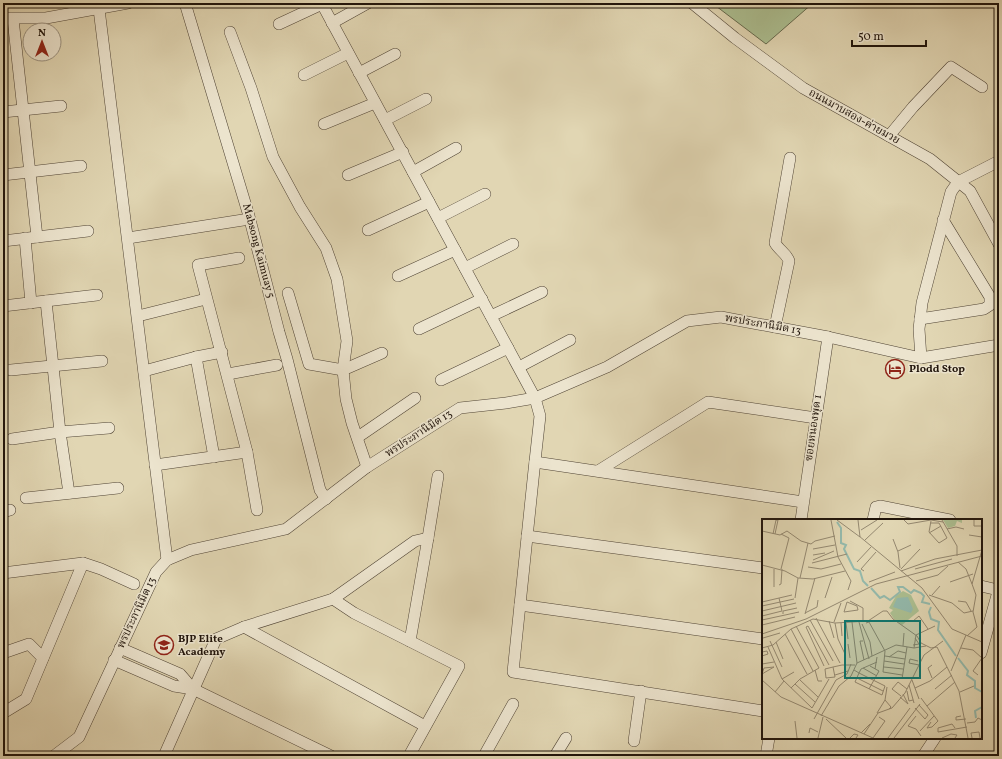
<svg xmlns="http://www.w3.org/2000/svg" width="1002" height="759" font-family="Vollkorn,'Noto Serif Thai',serif">
	<style>
		.green { fill: #acbf91; stroke: #666a4e }
		.lines { fill: none; stroke-linecap: round; stroke-linejoin: round }
		.minor-casing { stroke: #504435; stroke-width: 12 }
		.minor { stroke: #ece4ce; stroke-width: 11 }
		.labels { text-anchor: middle; dominant-baseline: central; stroke-width: 3; stroke-linejoin: round; paint-order: stroke }
		.street-label { font-size: 11px; fill: #20140b; stroke: #ece4ce }
		.poi-label { font-size: 11px; font-weight: bold; fill: #20140b; stroke: #ece4ce; text-anchor: start }
		.inset-river { fill: none; stroke: #94b9ab; stroke-width: 2 }
		.inset-road { fill: none; stroke: #948870; stroke-width: 1 }
		.view { fill: #0f766e; fill-opacity: 0.15; stroke: #0f766e; stroke-width: 2 }
		.inset-edge { fill: none; stroke: #20140b; stroke-width: 2 }
	</style>
	<rect width="100%" height="100%" fill="#e1d6b3"/>
	<filter id="stains"><feTurbulence type="fractalNoise" baseFrequency=".005" numOctaves="4"/><feColorMatrix values="0 0 0 0 .2 0 0 0 0 .09 0 0 0 0 .02 0 0 0 .5 -.17"/></filter>
	<radialGradient id="worn" r=".72"><stop offset=".6" stop-color="#630" stop-opacity="0"/><stop offset="1" stop-color="#630" stop-opacity=".3"/></radialGradient>
	<polygon class="green" points="712,3 813,3 766,44"/>
	<g class="lines">
		<g class="minor-casing">
			<g id="minor">
				<polyline points="185,3 249,216 279,332 287,359 320,490 326,499"/>
				<polyline points="692,3 735,38 803,88 930,159 970,191 999,244"/>
				<polyline points="99,9 167,560"/>
				<polyline points="3,18 46,18 128,3"/>
				<polyline points="13,19 37,237"/>
				<polyline points="332,23 368,3"/>
				<polyline points="279,24 322,4 535,398 540,416 534,470 513,672 763,711"/>
				<polyline points="230,32 251,88 273,157 300,207 326,248 337,279 347,341 343,370 346,399 352,423 367,467"/>
				<polyline points="359,73 395,54"/>
				<polyline points="304,75 348,53"/>
				<polyline points="3,112 61,106"/>
				<polyline points="385,120 426,99"/>
				<polyline points="324,124 375,103"/>
				<polyline points="889,136 913,107 951,67 982,87"/>
				<polyline points="413,172 456,148"/>
				<polyline points="3,175 81,166"/>
				<polyline points="348,175 403,152"/>
				<polyline points="438,218 485,194"/>
				<polyline points="368,230 429,202"/>
				<polyline points="25,238 31,303"/>
				<polyline points="128,238 243,220"/>
				<polyline points="3,241 88,231"/>
				<polyline points="239,258 198,265 247,452 257,510"/>
				<polyline points="465,268 513,244"/>
				<polyline points="398,276 455,250"/>
				<polyline points="288,293 309,364 343,370 382,353"/>
				<polyline points="46,301 60,432 69,493"/>
				<polyline points="3,306 97,295"/>
				<polyline points="138,316 206,299"/>
				<polyline points="491,316 542,292"/>
				<polyline points="920,319 984,309 990,305 990,297 943,220"/>
				<path d="M775 327 789 261C787 254 779 250 775 243L790 158"/>
				<polyline points="419,329 482,299"/>
				<polyline points="196,357 214,457"/>
				<polyline points="921,358 919,329 922,303 951,192 958,182 999,161"/>
				<polyline points="519,367 570,340"/>
				<polyline points="11,370 102,361"/>
				<polyline points="144,371 196,357 222,352"/>
				<polyline points="228,374 277,365"/>
				<polyline points="441,380 508,348"/>
				<polyline points="358,437 415,398"/>
				<polyline points="12,439 60,432 109,428"/>
				<polyline points="535,462 803,502"/>
				<polyline points="155,465 247,452"/>
				<polyline points="598,471 708,402 816,418"/>
				<polyline points="26,498 118,488"/>
				<polyline points="3,512 10,510"/>
				<polyline points="801,520 828,337"/>
				<polyline points="873,520 876,507 880,506 950,520"/>
				<polyline points="527,536 763,568"/>
				<polyline points="3,573 83,563 101,569 134,584"/>
				<polyline points="981,586 998,590"/>
				<polyline points="333,599 354,613 459,666 409,756"/>
				<polyline points="520,605 763,639"/>
				<polyline points="244,627 425,726"/>
				<polyline points="410,641 428,538 438,476"/>
				<polyline points="120,648 180,674 193,689"/>
				<polyline points="3,653 29,644 43,658"/>
				<polyline points="981,653 999,588"/>
				<polyline points="114,660 174,686 193,689 331,756"/>
				<polyline points="3,713 26,699 83,563"/>
				<polyline points="634,741 641,691"/>
				<polyline points="54,756 79,737 156,572 167,560 191,550 286,529 367,467 460,408 506,403 535,398 607,367 687,321 721,317 828,337 921,358 999,345"/>
				<polyline points="164,756 216,639 244,627 333,599 415,541 428,538"/>
				<polyline points="484,756 513,704"/>
				<polyline points="555,756 566,738"/>
				<polyline points="766,756 769,738"/>
				<polyline points="923,756 935,738"/>
			</g>
		</g>
		<use href="#minor" class="minor"/>
	</g>
	<defs>
		<g id="hotel-ring" transform="scale(1)"><circle r="9.5" fill="#ece4ce" stroke="#8f2418" stroke-width="1.5"/><path d="M-6-4.5h1.5V1H6V5H4.5V3h-9V5H-6ZM-4 0a1.8 1.8 0 1 1 3.6 0ZM.5 0V-2.5h3Q6-2.5 6 0Z" fill="#8f2418"/></g>
		<g id="school-ring" transform="scale(1)"><circle r="9.5" fill="#ece4ce" stroke="#8f2418" stroke-width="1.5"/><path d="M0-5L7-2L0 1L-7-2ZM-4 1L0 2.5L4 1V4Q0 6-4 4Z" fill="#8f2418"/></g>
	</defs>
	<g fill-rule="evenodd">
		<use href="#hotel-ring" x="895" y="369"/>
		<use href="#school-ring" x="164" y="645"/>
	</g>
	<g class="labels">
		<g class="street-label">
			<text transform="translate(854 117) rotate(29)">ถนนมาบสอง-ค่ายมวย</text>
			<text transform="translate(258 251) rotate(75)">Mabsong Kaimuay 5</text>
			<text transform="translate(763 325) rotate(10)">พรประภานิมิต 13</text>
			<text transform="translate(814 428) rotate(-82)">ซอยหนองพุด 1</text>
			<text transform="translate(419 434) rotate(-33)">พรประภานิมิต 13</text>
			<text transform="translate(137 613) rotate(-65)">พรประภานิมิต 13</text>
		</g>
		<g class="poi-label">
			<text x="909" y="369">Plodd Stop</text>
			<text x="178" y="639">BJP Elite<tspan x="178" dy="13">Academy</tspan></text>
		</g>
	</g>
	<g transform="translate(762 519)">
		<rect width="220" height="220" fill="#e1d6b3"/>
		<path d="M181 1H200V4L195 2 193 7 186 9ZM141 72 149 76 157 92 140 106 132 100 128 94 131 91 127 89 134 77Z" fill="#acbf91"/>
		<path d="M146 78 151 90 149 94 131 88 135 79Z" fill="#94b9ab"/>
		<path class="inset-river" d="M75 3 79 9V24L84 26 82 30 92 50 98 52 101 62 106 67M109 69 118 79 122 77 128 81 138 73 136 68H141L149 74 152 71 159 74 162 77 160 83 168 85M169 88 167 93 169 100 177 103 176 111 194 137M196 139 206 152 205 156 213 162V169L220 173M214 199 213 192 220 188V181"/>
		<path class="inset-road" d="M69 1 76 38 89 62 86 71M75 1 98 18M96 1 98 18M142 1 146 5 169 1 181 3M180 1 195 27V37M212 1V7H220M168 4H177L185 19 177 24 167 13 169 2M185 10 194 8 202 10M99 11 115 1M0 12 18 16 25 12 39 22 49 25 53 22 73 17M167 14 179 7M11 15 14 1M13 15 16 1H14M19 15 27 19 19 50M207 16 220 18M97 17 160 69 190 110 220 123M131 20 136 33 138 49M103 21 121 4M51 30 73 26M136 32 149 26M51 36 63 34M51 41 72 32M95 43 109 28M196 43 204 50 210 65M50 44 85 35M0 46 23 52 36 59 51 60 83 52M46 48 59 50 79 45M139 50 158 30M153 50 190 40M102 52 99 50 114 33M139 52 173 40 220 31M38 59 46 24M154 62 176 56 186 47M107 63 133 53M188 63 211 55M17 66 19 65 20 50M12 68V50M167 76 190 84 202 94 211 92M170 76 178 67M33 79 36 59M63 79 70 58M88 82 101 89V102M196 82 204 83 209 92M0 83 30 76M85 83 95 87 96 91 82 93ZM0 87 32 80M0 92 34 84M43 94 55 88 56 81M21 95V92L35 89M43 95 53 59M0 97 20 92 17 79M54 99 78 144M0 101 37 93M48 101 71 142M67 102 72 119M151 102 157 97 166 110M72 103 79 84M90 103 95 144M97 103 107 140M73 104 76 120 83 135M79 104 80 117M84 104 86 120M104 104 107 103 123 132 121 153 140 156M100 105 108 123 110 137M0 106 33 98M29 110 51 152M0 115 44 100 114 65 220 37M23 115 45 155M205 117 215 108 211 93 214 76 210 65 220 31M1 119 18 114M8 122 20 148M101 122H98L102 141M14 123 21 140M86 125 88 139M151 126 157 125 153 119M141 127 142 114M6 128 20 160 50 189M0 129 11 126 29 110 51 100 73 104 106 102 121 92H125L131 100 155 117 159 124 169 129 175 128 197 172 206 219M152 129 154 116 173 107M199 129 211 131 220 139M0 133 5 132 6 135 0 137M123 137 143 140M127 138 136 132 144 134M122 142 142 145M156 142 148 140 147 144 157 146M0 145 12 143M62 147 44 108 46 107 67 146M71 148 73 158 64 159 63 150 71 148 80 146H93M122 148 141 150M101 149 115 157M113 150 115 138M53 151 56 162H60M92 151 97 154 123 167 120 176 93 163 97 154 99 150 115 143M189 152 204 116M0 155 2 149 12 148M0 155 12 148M73 156 86 152M216 156 211 152 220 139M95 159 121 172M170 159 166 149 170 146M20 160 32 153M140 160 145 128M0 161 19 178 111 219M38 161 56 178M150 161 157 180M33 165 53 183M147 166 152 184M29 169 38 160 57 149 34 107M153 169 168 162 185 148M107 170 117 152 108 147M173 170 190 156M145 172 147 182 151 181M13 173 22 162M198 173 212 167M139 177 130 170 136 163 145 170M138 178 146 185 141 175M159 179 176 202 170 208 165 209 169 203M123 181 129 188 127 190M165 187 193 163M50 189 67 160M153 189 163 200 166 196 157 186M115 194 123 181 125 168M59 197 77 167 89 157 95 144 134 126 152 129 164 127M154 197 146 207 154 210 159 217M199 197 194 198V201L204 200M52 200 74 161 85 155 89 145M64 200 84 219M33 202 35 219M205 204 213 203 216 199 220 201M193 209 190 205 176 209V213L205 208M158 212 172 197M47 214 48 209 56 213M99 214 108 205M102 215 116 194 130 189 143 174 162 136 181 122M56 219 61 198M88 219 92 215 96 216 94 219M111 219 123 202 117 198M126 219 148 189M132 219 158 185M180 219 189 215 195 216 193 219M210 219 209 214 217 213 218 219"/>
		<path class="view" d="M83 102H158V159H83Z"/>
		<rect width="220" height="220" class="inset-edge"/>
	</g>
	<rect width="1002" height="759" fill="none" stroke="#e1d6b3" stroke-width="16"/>
	<rect x="4" y="4" width="994" height="751" fill="none" stroke="#20140b" stroke-width="2"/>
	<rect x="8" y="8" width="986" height="743" fill="none" stroke="#20140b"/>
	<g transform="translate(42 42)"><circle r="19" fill="#ece4ce" stroke="#9a9180"/>
	<path d="M0-3L7 15L0 10L-7 15Z" fill="#8f2418"/>
	<text y="-6" font-size="11" font-weight="bold" text-anchor="middle" fill="#20140b">N</text>
	</g>
	<path d="M852 40v6h74v-6" fill="none" stroke="#20140b" stroke-width="2"/>
	<text x="858" y="40" font-size="12" fill="#20140b" stroke="#ece4ce" stroke-width="3" paint-order="stroke">50 m</text>
	<rect width="100%" height="100%" filter="url(#stains)"/>
	<rect width="100%" height="100%" fill="url(#worn)"/>
</svg>
